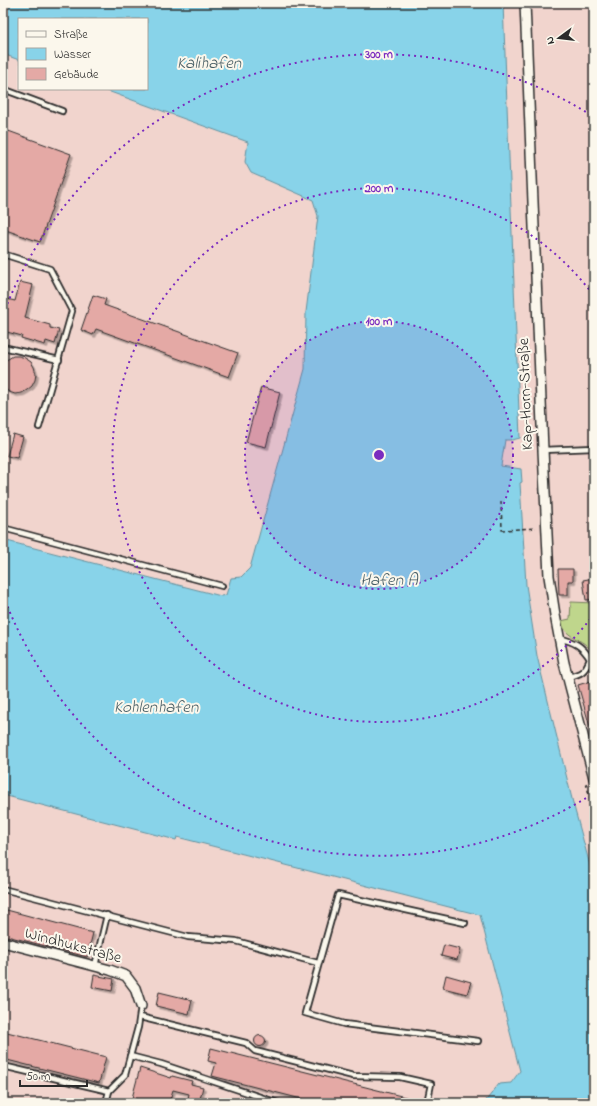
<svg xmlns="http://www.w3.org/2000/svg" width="597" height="1106" font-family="'Indie Flower',sans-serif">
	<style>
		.built { fill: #f1d4cd }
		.green { fill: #bfd68c; stroke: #75805c }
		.water { fill: #88d3e9; stroke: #63909d }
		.building { fill: #e4a9a5; stroke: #2b2b2b; filter: url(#shadow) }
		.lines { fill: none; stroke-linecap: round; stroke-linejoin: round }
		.lane-casing { stroke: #2b2b2b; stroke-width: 8 }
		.street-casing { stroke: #2b2b2b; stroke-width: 12 }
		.path { stroke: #2b2b2b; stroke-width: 1.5; stroke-dasharray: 4 3; stroke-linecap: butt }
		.lane { stroke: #fbf7ec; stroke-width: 4.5 }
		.street { stroke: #fbf7ec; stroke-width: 9 }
		.ring { fill: none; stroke: #7b2cbf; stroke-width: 2; stroke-dasharray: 2 4 }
		.labels { text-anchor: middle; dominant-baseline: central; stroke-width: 4; stroke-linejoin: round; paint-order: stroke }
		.street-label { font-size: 16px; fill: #2b2b2b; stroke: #fbf7ec }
		.water-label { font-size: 17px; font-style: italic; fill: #475d64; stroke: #fbf7ec }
		.centre { fill: #7b2cbf; stroke: #fbf7ec; stroke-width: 2 }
		.ring-label { font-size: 12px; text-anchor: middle; font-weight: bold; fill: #7b2cbf; stroke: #fbf7ec; stroke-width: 4; stroke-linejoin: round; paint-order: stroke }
	</style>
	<defs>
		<filter id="shadow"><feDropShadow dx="2.5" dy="2.5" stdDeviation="0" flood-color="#0004"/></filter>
	</defs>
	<rect width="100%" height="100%" fill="#f6e7de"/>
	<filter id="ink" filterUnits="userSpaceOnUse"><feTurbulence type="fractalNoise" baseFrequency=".025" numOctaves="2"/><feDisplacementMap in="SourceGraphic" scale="8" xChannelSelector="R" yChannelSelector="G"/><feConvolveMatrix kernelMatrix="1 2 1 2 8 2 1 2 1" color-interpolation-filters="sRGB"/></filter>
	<g filter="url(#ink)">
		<g class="built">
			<polygon points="503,3 594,3 594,880 573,803 537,656 526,585 520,483 501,467 505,439 512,440 520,438"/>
			<polygon points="3,54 19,60 19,89 102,89 248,142 247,148 251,173 313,200 318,216 306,312 305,369 250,568 241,577 231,579 226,595 221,596 3,540"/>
			<polygon points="3,795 175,840 176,837 480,915 520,1071 511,1083 499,1084 484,1103 3,1103"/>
		</g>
		<path class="green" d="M571 602 594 603V656C587 637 565 641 561 621L570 619Z"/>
		<polygon class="water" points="3,3 503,3 520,438 512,440 505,440 501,466 521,469 522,482 520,483 526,585 537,656 573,803 594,880 594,1103 484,1103 499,1084 511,1083 520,1071 480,915 177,837 176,840 3,795 3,540 221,596 226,595 231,578 241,577 250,568 305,369 306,312 318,216 313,200 251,173 245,162 248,142 102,89 147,89 147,19 19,19 19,60 3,54"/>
		<g class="building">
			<polygon points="3,129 71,154 40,242 3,229"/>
			<polygon points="20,282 33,285 25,318 50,325 50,328 59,330 55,344 46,341 45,345 21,338 22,336 3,331 3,298 15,301"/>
			<polygon points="93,295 106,299 104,305 238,353 229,377 96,329 93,335 81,330"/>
			<polygon points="13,356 19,356 25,358 31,362 34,367 36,374 35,380 32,386 27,390 22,393 15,394 9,392 3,387 3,362"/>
			<polygon points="261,387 280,392 266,447 246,442"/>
			<polygon points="13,434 23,437 17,458 7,456"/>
			<polygon points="558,569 573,569 573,581 568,581 568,595 559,595"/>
			<polygon points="594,578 594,599 586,600 583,580"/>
			<polygon points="594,680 594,734 592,734 578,685"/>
			<polygon points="3,909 93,933 87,957 3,935"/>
			<polygon points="444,945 460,949 457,960 441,956"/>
			<polygon points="94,975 114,979 112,991 92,987"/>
			<polygon points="446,975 471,982 467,994 443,988"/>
			<polygon points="159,992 192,1000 189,1014 156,1006"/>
			<polygon points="3,1031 106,1057 99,1083 3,1059"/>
			<circle cx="260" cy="1041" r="5.5"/>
			<polygon points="211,1048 417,1100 416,1103 317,1103 212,1076 216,1063 208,1061"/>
			<polygon points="140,1068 171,1078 172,1076 192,1081 191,1084 203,1087 199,1103 187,1103 189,1094 173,1090 169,1103 149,1103 132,1098"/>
		</g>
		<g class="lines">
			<g class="lane-casing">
				<g id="lane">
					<polyline points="3,89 62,111"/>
					<polyline points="3,254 50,269 72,311 39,427"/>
					<polyline points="3,347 59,360"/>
					<polyline points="543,450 594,448"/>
					<polyline points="3,528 222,586"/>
					<path d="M559 638C574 642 582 645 590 659 585 672 581 674 568 677"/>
					<polyline points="3,889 188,937 236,941 318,963"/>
					<polyline points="465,923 338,895 305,1013 344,1024 478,1041"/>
					<polyline points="95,966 107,915"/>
					<polyline points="140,1017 246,1043 255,1051 353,1076 400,1077 431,1084 427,1103"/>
					<polyline points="130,1056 161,1064 278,1103"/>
					<polyline points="3,1066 109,1091"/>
					<polyline points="106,1103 109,1091 125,1075 138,1027 141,1006"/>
				</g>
			</g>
			<g class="street-casing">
				<g id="street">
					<polyline points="525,3 543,450 549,576 555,615 564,663 594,778"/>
					<polyline points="3,942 110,970 126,976 135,988 141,1006"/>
				</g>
			</g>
			<g class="path">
				<polyline points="501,501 502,530 536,528"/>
				<polyline points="586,783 594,812"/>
			</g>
			<use href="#lane" class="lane"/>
			<use href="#street" class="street"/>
		</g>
	</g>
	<circle cx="379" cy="455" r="134" fill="#7b2cbf" fill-opacity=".12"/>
	<g class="ring">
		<circle cx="379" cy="455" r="134"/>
		<path d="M594 614A267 267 0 1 1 594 296"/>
		<path d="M591 795A401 401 0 0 1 3 595M3 315A401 401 0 0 1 591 115"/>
	</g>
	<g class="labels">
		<g class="street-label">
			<text transform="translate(526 394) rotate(-92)">Kap-Horn-Straße</text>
			<text transform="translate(73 946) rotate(15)">Windhukstraße</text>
		</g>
		<g class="water-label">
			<text x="209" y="63">Kalihafen</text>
			<text x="389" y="580">Hafen A</text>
			<text x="156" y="707">Kohlenhafen</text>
		</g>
	</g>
	<circle cx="379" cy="455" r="6" class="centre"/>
	<g class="ring-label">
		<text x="379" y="58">300 m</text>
		<text x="379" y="192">200 m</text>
		<text x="379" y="325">100 m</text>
	</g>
	<rect width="597" height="1106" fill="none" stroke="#fbf7ec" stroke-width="16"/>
	<rect x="8" y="8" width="581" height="1090" fill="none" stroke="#2b2b2b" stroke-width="1.5" filter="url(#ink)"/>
	<rect x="18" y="18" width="130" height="72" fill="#fbf7ec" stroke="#a8a59f"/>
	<rect x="26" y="31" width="20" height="6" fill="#fbf7ec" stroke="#a8a59f"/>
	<text x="54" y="38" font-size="12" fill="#2b2b2b">Straße</text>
	<rect x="26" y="48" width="20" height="12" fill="#88d3e9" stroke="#a8a59f"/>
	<text x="54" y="58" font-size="12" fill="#2b2b2b">Wasser</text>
	<rect x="26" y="68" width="20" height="12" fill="#e4a9a5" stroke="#a8a59f"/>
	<text x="54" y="78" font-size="12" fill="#2b2b2b">Gebäude</text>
	<g transform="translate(559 38) rotate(255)" stroke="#fbf7ec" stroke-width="3" paint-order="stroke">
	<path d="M0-3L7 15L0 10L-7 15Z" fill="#2b2b2b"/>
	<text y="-6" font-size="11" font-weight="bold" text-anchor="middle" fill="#2b2b2b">N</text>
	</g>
	<path d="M20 1080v6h67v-6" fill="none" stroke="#2b2b2b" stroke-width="2"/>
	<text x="26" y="1080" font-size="12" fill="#2b2b2b" stroke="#fbf7ec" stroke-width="3" paint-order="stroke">50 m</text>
</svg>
